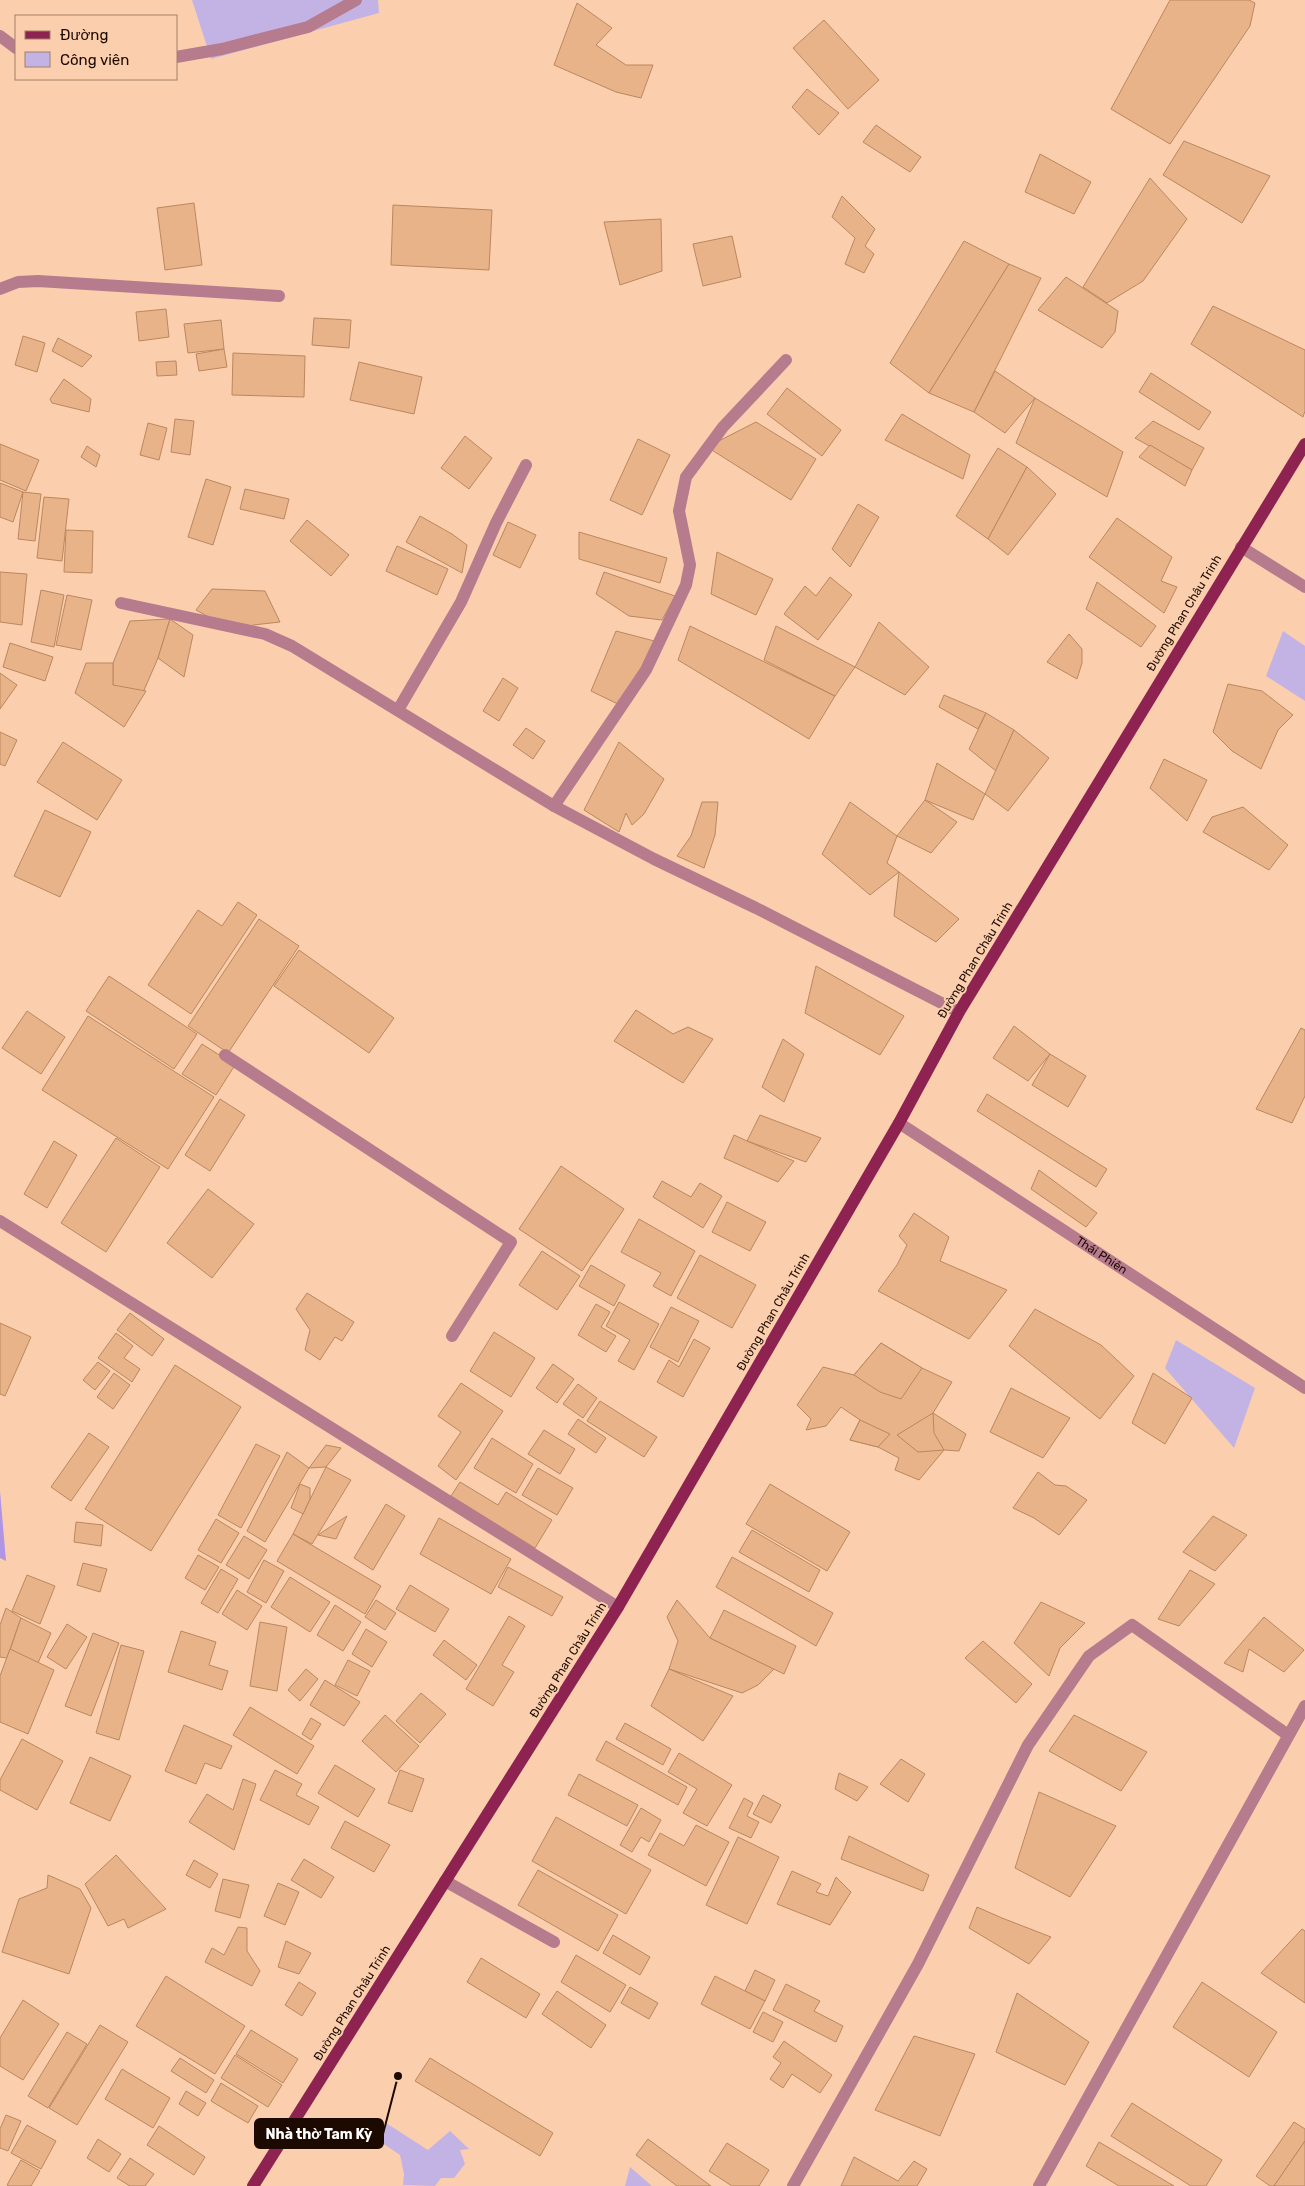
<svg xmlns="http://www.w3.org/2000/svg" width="1305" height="2186" font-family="Rubik,sans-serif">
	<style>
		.green { fill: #c3b3e5 }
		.forest { fill: #af95e3 }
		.building { fill: #e9b389; stroke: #bb875e }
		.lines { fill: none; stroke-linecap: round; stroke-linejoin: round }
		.minor { stroke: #b77b8e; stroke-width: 12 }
		.major { stroke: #8e2250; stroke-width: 12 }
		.labels { text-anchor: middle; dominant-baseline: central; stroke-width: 4; stroke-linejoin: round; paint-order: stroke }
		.street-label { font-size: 12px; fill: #1c0900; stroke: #fbcfad }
		.leader { fill: none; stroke: #1c0900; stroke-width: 2 }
		.callout-dot { fill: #1c0900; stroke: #fbcfad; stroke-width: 2 }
		.callout { fill: #1c0900; stroke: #1c0900; stroke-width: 2 }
		.callout-label { font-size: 14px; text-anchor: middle; font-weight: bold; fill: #fff }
	</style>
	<rect width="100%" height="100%" fill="#fbcfad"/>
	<g class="green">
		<polygon points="192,0 378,0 379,13 211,59"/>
		<polygon points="1283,631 1305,646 1305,701 1266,676"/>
		<polygon points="1176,1340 1255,1388 1234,1448 1165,1368"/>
		<polygon points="386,2123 428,2150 450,2131 469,2149 460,2150 465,2164 454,2178 441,2178 435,2186 403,2185 404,2174 400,2155 372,2136 382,2134"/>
		<polygon points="630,2167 652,2186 625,2186"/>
	</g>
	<polygon class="forest" points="0,1491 6,1561 0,1558"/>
	<g class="building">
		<polygon points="1170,0 1249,0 1255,3 1250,26 1170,144 1111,109"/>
		<polygon points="577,3 612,28 596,45 626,65 653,65 641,98 616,92 554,65"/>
		<polygon points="824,20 879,80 848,109 793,48"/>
		<polygon points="807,89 839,113 819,135 792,107"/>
		<polygon points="876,125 921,157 910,172 863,142"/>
		<polygon points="1184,141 1270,176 1242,223 1163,175"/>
		<polygon points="1040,154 1091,182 1074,214 1025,192"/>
		<polygon points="1150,178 1187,219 1143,281 1107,303 1083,287"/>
		<polygon points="842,196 875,229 865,246 874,254 864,273 845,264 855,238 832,217"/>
		<polygon points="194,203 202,265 165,270 157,208"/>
		<polygon points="393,205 492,210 489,270 391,265"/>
		<polygon points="661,219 662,271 620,285 604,222"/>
		<polygon points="732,236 741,277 703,286 693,244"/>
		<polygon points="964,241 1009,264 929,393 890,363"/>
		<polygon points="1009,264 1041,278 974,412 929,393"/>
		<polygon points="1066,277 1118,311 1115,332 1102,348 1038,310"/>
		<polygon points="1213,306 1305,350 1305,411 1303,417 1191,344"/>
		<polygon points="166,309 169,337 139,341 136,312"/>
		<polygon points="314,318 351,320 349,348 312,345"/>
		<polygon points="221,320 224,349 188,353 184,324"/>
		<polygon points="23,336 45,343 37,372 15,365"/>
		<polygon points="58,338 92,356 82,367 52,351"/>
		<polygon points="224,349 227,367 199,371 196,354"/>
		<polygon points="233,353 305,356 304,397 232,395"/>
		<polygon points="176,361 177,375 157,376 156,362"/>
		<polygon points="359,362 422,377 414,414 350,400"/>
		<polygon points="995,371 1035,398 1005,433 974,412"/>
		<polygon points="1151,373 1211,412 1199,430 1139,392"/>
		<polygon points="64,379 91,399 89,412 52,403 50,399"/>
		<polygon points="787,388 841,430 822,456 767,414"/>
		<polygon points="1035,398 1123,452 1107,497 1016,443"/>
		<polygon points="902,414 970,455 963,479 885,440"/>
		<polygon points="175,419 194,421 190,455 171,452"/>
		<polygon points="1153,421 1204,448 1192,470 1135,438"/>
		<polygon points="756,422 816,459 791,500 707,447"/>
		<polygon points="148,423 167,428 159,460 140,455"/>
		<polygon points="465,436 492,458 469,489 441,468"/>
		<polygon points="638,439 670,455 642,515 610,500"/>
		<polygon points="0,444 39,460 26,491 0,480"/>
		<polygon points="1150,445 1192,470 1185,486 1139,457"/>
		<polygon points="87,446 100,455 96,467 81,457"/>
		<polygon points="998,448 1027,467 988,539 956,516"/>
		<polygon points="1027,467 1056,494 1008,555 988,539"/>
		<polygon points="206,479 231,487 213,545 188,537"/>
		<polygon points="0,483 23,492 13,522 0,517"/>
		<polygon points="245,489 289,499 284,519 240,509"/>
		<polygon points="23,492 41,494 35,541 18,539"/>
		<polygon points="44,497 69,499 62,561 37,558"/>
		<polygon points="858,504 879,517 850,567 832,549"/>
		<polygon points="420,516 452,534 467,545 462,573 406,542"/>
		<polygon points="1117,518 1172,557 1161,581 1177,587 1164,613 1089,557"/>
		<polygon points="307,520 349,555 331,576 290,541"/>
		<polygon points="508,522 536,535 520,568 493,555"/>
		<polygon points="66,530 93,531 92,573 64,572"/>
		<polygon points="579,532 667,558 660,583 579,559"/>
		<polygon points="397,546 448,569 437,595 386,571"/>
		<polygon points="717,552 773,579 756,615 711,594"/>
		<polygon points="0,572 27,574 22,625 0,622"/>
		<polygon points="604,572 675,596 662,620 629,616 596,594"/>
		<polygon points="830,577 852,595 818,640 784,614 805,586 816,596"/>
		<polygon points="1097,582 1156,626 1141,647 1086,609"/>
		<polygon points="212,589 265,591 280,622 253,625 240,634 196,610"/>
		<polygon points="41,590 64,595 54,647 31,642"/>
		<polygon points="67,595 92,600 81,650 56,645"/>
		<polygon points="170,619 158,658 138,704 113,685 113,663 130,621"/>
		<polygon points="170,619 193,635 184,677 158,658"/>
		<polygon points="879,622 929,667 905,695 855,667"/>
		<polygon points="690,626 835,696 809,739 678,660"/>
		<polygon points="776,626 855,667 835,696 764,660"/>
		<polygon points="616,631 662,643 626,708 591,691"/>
		<polygon points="1069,634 1082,649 1082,663 1077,679 1047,662"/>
		<polygon points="10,643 53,657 45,681 3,667"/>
		<polygon points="86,663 113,663 113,685 146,691 124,727 75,693"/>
		<polygon points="0,673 17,685 0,709"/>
		<polygon points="503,678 518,688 499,721 483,711"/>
		<polygon points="1228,684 1262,691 1293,715 1278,730 1261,769 1232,751 1213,732"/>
		<polygon points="944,695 986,713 978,729 939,707"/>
		<polygon points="986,713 1014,730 996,771 969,749"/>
		<polygon points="526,728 545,741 533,759 513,745"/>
		<polygon points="1014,730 1049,758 1008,811 985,794"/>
		<polygon points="0,732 17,740 5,766 0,764"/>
		<polygon points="63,742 122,780 97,820 37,782"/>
		<polygon points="619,742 664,779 644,814 632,825 626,813 619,832 584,810"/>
		<polygon points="1164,759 1207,780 1187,821 1150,788"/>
		<polygon points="937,763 985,794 973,820 925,800"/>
		<polygon points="925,800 957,822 931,853 897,836"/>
		<polygon points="702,802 718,802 715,835 704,868 677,856 691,836"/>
		<polygon points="850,802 897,836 887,863 899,872 870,895 822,854"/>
		<polygon points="1243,807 1288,845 1269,870 1203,832 1212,817"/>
		<polygon points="45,810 91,832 60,897 14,876"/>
		<polygon points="899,872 959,919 936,942 894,916"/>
		<polygon points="238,902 257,915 191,1014 148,985 198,910 222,926"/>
		<polygon points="259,919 299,946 228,1053 188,1026"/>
		<polygon points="299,950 394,1018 369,1053 274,986"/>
		<polygon points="816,966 904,1016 880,1055 805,1013"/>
		<polygon points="109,976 197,1034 174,1069 86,1011"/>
		<polygon points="636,1010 673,1034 688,1027 713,1039 683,1083 614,1041"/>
		<polygon points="27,1011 65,1037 41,1074 2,1048"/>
		<polygon points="88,1016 214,1097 168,1169 42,1090"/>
		<polygon points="1014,1026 1050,1054 1028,1081 993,1058"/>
		<polygon points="1301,1028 1305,1030 1305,1096 1292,1123 1256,1109"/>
		<polygon points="783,1039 804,1054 784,1102 762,1087"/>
		<polygon points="202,1044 235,1065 216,1095 182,1074"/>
		<polygon points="1050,1054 1086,1076 1068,1107 1032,1085"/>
		<polygon points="987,1094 1107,1169 1096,1187 977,1111"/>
		<polygon points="220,1099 245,1115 210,1171 185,1155"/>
		<polygon points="760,1115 821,1138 806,1162 747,1141"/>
		<polygon points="734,1135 747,1141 794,1161 778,1182 724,1158"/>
		<polygon points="116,1138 160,1167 106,1252 61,1223"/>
		<polygon points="54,1141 77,1155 47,1208 24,1194"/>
		<polygon points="561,1166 624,1209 582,1271 519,1229"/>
		<polygon points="1039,1170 1097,1213 1086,1227 1031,1189"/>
		<polygon points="662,1181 691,1197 700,1183 722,1196 703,1228 653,1197"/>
		<polygon points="208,1189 254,1224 212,1278 167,1243"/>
		<polygon points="727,1202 766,1222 750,1251 712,1232"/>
		<polygon points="914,1213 949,1237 940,1261 1007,1290 969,1339 878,1291 897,1265 907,1245 899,1236"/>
		<polygon points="639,1219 695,1251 671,1296 653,1286 661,1273 621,1252"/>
		<polygon points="542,1251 580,1276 557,1310 519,1285"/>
		<polygon points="700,1255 756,1285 732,1328 677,1298"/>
		<polygon points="591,1265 625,1285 614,1306 579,1286"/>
		<polygon points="307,1293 354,1322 342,1341 335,1337 320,1360 305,1350 310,1330 296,1309"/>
		<polygon points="619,1302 659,1324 634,1370 618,1361 630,1340 606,1326"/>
		<polygon points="596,1304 610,1312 601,1327 616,1336 606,1352 578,1335"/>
		<polygon points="671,1307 699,1321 678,1362 650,1347"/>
		<polygon points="1035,1309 1101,1345 1134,1376 1100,1419 1009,1346"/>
		<polygon points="130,1313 164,1339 152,1356 117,1330"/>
		<polygon points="0,1323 31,1337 5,1396 0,1394"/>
		<polygon points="494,1332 535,1358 511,1397 470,1371"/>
		<polygon points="116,1333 133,1346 124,1358 140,1369 132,1382 98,1358"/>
		<polygon points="694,1339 710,1348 683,1397 657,1382 669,1360 679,1367"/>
		<polygon points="881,1343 922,1368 952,1382 933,1413 966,1434 959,1451 944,1450 919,1480 895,1470 899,1458 878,1447 850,1440 860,1420 841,1407 826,1426 806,1430 811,1419 797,1405 823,1367 854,1375"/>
		<polygon points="881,1343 922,1368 901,1399 880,1392 854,1375"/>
		<polygon points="98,1362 110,1371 95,1390 83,1380"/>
		<polygon points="553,1364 574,1379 557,1403 536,1388"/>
		<polygon points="175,1365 241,1407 151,1551 85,1509"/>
		<polygon points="114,1373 130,1385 113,1409 97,1397"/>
		<polygon points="1153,1373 1192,1398 1165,1444 1132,1423"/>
		<polygon points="461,1383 503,1411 456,1480 438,1466 461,1432 438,1416"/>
		<polygon points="578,1384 597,1398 583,1418 563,1404"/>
		<polygon points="1011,1388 1070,1418 1043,1458 990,1432"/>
		<polygon points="600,1401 657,1437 644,1457 587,1421"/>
		<polygon points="933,1413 934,1433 944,1450 918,1452 897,1435"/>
		<polygon points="578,1419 606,1438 596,1453 568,1434"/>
		<polygon points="860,1420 890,1434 878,1447 850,1440"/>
		<polygon points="544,1430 575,1449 560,1474 528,1454"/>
		<polygon points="89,1433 109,1447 71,1501 51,1487"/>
		<polygon points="492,1438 533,1464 516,1493 474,1468"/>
		<polygon points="256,1444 280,1456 241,1528 218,1515"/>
		<polygon points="326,1445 341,1448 326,1467 309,1468"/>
		<polygon points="287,1452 309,1468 265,1542 247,1531"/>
		<polygon points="326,1467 351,1480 312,1544 293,1534"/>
		<polygon points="538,1468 573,1488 557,1515 522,1495"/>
		<polygon points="1038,1472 1055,1485 1066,1486 1087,1500 1059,1535 1034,1518 1013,1508"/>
		<polygon points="460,1482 498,1505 506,1492 552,1520 535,1548 451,1496"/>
		<polygon points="300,1484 310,1488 310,1499 303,1514 291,1508"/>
		<polygon points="770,1484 850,1532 827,1571 746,1524"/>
		<polygon points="386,1504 405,1516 373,1570 354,1558"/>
		<polygon points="347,1516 336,1539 318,1535 333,1525"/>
		<polygon points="1213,1516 1247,1535 1215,1571 1183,1552"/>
		<polygon points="439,1518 511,1559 491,1594 420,1554"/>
		<polygon points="216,1519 239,1533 221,1563 198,1550"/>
		<polygon points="76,1522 103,1525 101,1546 74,1542"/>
		<polygon points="752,1530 820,1570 809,1592 739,1552"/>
		<polygon points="293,1534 381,1586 365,1614 277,1561"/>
		<polygon points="244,1536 267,1550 249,1579 226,1565"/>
		<polygon points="198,1555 219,1567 205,1590 185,1578"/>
		<polygon points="732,1557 833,1613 816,1646 716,1587"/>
		<polygon points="264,1560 284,1571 266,1603 247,1592"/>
		<polygon points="83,1563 107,1569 100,1592 77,1585"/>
		<polygon points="508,1567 563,1597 552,1616 498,1587"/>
		<polygon points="221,1569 238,1579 218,1613 201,1603"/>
		<polygon points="1190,1570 1215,1584 1179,1626 1158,1619"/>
		<polygon points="27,1575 55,1586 40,1624 12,1611"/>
		<polygon points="290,1577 330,1602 310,1632 271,1607"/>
		<polygon points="410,1585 449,1609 435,1632 396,1609"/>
		<polygon points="237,1590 262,1606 247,1630 222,1614"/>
		<polygon points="376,1600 396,1613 385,1630 365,1617"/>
		<polygon points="677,1600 710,1638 774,1669 758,1685 742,1693 669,1669 678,1641 667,1617"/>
		<polygon points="1041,1602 1085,1623 1060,1648 1049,1676 1014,1643"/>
		<polygon points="335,1605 361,1622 343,1651 317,1635"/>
		<polygon points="6,1608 21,1618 7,1658 0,1657 0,1625"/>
		<polygon points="724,1610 796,1646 784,1674 710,1638"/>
		<polygon points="509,1616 525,1626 502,1665 514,1672 493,1706 466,1689"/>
		<polygon points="1264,1617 1304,1650 1284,1672 1249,1649 1243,1672 1224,1663"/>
		<polygon points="21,1618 51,1633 38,1663 10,1650"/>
		<polygon points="260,1622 287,1627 277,1691 250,1686"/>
		<polygon points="67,1624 87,1637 66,1669 47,1657"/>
		<polygon points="366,1629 387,1642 372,1667 352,1654"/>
		<polygon points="181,1631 216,1642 209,1665 228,1671 222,1690 168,1672"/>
		<polygon points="93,1633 119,1643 91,1716 65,1706"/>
		<polygon points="444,1640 477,1665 466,1680 433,1655"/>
		<polygon points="983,1641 1032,1684 1016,1703 965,1658"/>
		<polygon points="121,1645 144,1651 119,1740 96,1733"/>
		<polygon points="10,1649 54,1670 28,1734 0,1722 0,1676"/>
		<polygon points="348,1660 370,1671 357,1696 335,1685"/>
		<polygon points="306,1669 318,1679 300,1701 288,1690"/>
		<polygon points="669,1669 733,1696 703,1741 651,1706"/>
		<polygon points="325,1680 360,1702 344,1726 310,1705"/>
		<polygon points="421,1693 446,1714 420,1743 396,1721"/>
		<polygon points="250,1707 314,1746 297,1774 233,1735"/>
		<polygon points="385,1715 419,1746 396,1772 362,1741"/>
		<polygon points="1074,1715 1147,1752 1121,1791 1049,1751"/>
		<polygon points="311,1718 321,1724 311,1740 302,1734"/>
		<polygon points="625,1723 671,1749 663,1765 616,1739"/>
		<polygon points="184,1725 232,1746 221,1769 205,1763 196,1784 165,1771"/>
		<polygon points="22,1739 63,1761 37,1810 0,1790 0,1780"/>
		<polygon points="606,1741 687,1787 678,1805 596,1760"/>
		<polygon points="679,1753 732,1785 707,1826 683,1813 697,1789 668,1772"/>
		<polygon points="90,1757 131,1776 110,1821 70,1803"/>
		<polygon points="901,1759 925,1774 908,1802 880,1784"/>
		<polygon points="335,1765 375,1789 358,1817 318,1793"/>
		<polygon points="275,1770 302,1784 296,1795 319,1807 309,1825 260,1800"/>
		<polygon points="400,1770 424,1779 412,1812 388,1803"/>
		<polygon points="839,1773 868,1787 857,1801 835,1789"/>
		<polygon points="579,1774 638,1805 627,1826 568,1795"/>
		<polygon points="243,1779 256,1784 234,1850 189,1822 207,1794 233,1810"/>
		<polygon points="1039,1792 1116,1826 1070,1897 1015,1868"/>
		<polygon points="763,1795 781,1805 771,1823 753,1814"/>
		<polygon points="744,1798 753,1803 747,1816 759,1822 751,1838 729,1828"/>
		<polygon points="641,1808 661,1820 649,1842 641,1837 632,1852 620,1845"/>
		<polygon points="556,1817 651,1870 626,1914 532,1861"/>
		<polygon points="345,1821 390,1845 374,1872 331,1848"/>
		<polygon points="696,1825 729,1842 706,1886 648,1855 660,1833 684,1846"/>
		<polygon points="849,1836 929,1875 923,1891 841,1859"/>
		<polygon points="738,1837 779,1857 747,1924 706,1905"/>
		<polygon points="116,1855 166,1909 128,1928 124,1919 108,1926 85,1884"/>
		<polygon points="304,1859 334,1877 321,1898 291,1880"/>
		<polygon points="194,1860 218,1874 210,1888 186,1875"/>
		<polygon points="538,1870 618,1915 598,1951 518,1905"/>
		<polygon points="792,1871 821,1884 816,1892 828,1896 836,1877 851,1892 830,1925 777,1904"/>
		<polygon points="48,1875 80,1889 91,1908 69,1974 2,1952 19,1899 47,1888"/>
		<polygon points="223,1879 249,1885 240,1918 215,1911"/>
		<polygon points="278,1883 299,1892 285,1925 264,1916"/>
		<polygon points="977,1907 1002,1918 1051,1937 1029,1964 969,1928"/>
		<polygon points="238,1927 247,1928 247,1951 260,1971 252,1986 205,1962 212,1948 224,1955"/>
		<polygon points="1302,1929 1305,1931 1305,2003 1261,1973"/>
		<polygon points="613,1935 650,1957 640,1975 603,1953"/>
		<polygon points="286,1941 311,1953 299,1974 278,1967"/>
		<polygon points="576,1955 626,1985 610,2012 561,1982"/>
		<polygon points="481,1958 540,1994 526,2018 467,1982"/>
		<polygon points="755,1970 775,1980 765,2001 745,1991"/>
		<polygon points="166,1976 245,2026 215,2074 136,2026"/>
		<polygon points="715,1976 765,2001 750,2029 701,2004"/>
		<polygon points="299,1982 316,1993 302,2016 285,2005"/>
		<polygon points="1202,1982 1277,2032 1249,2077 1173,2027"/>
		<polygon points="786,1984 820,2001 814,2011 843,2026 836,2042 773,2010"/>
		<polygon points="630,1987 658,2003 649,2019 621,2003"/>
		<polygon points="557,1991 606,2025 591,2048 542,2014"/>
		<polygon points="1017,1993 1089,2042 1065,2085 996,2052"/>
		<polygon points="23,2000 59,2024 23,2080 0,2066 0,2038"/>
		<polygon points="763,2012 783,2022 773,2042 753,2032"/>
		<polygon points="100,2025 128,2042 77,2125 49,2108"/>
		<polygon points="251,2030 298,2059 283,2083 236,2054"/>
		<polygon points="67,2032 87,2044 48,2108 28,2096"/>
		<polygon points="914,2036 975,2054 940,2136 875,2110"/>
		<polygon points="784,2041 832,2075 820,2093 792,2074 783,2088 770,2079 781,2063 773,2057"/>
		<polygon points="235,2055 282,2085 268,2107 221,2078"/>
		<polygon points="180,2058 214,2080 206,2093 171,2071"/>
		<polygon points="430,2058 553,2133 540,2156 415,2081"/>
		<polygon points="122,2069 170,2098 153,2128 105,2099"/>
		<polygon points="221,2083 258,2106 248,2123 211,2101"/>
		<polygon points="186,2091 206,2103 198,2116 179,2104"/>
		<polygon points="1132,2103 1222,2160 1206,2186 1191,2186 1111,2136"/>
		<polygon points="6,2115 21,2121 8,2151 0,2148 0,2129"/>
		<polygon points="1294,2122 1305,2129 1305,2141 1274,2186 1270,2186 1256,2176"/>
		<polygon points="27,2125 56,2141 41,2169 11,2153"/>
		<polygon points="159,2126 205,2157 194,2175 147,2145"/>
		<polygon points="98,2139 121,2154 109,2172 87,2158"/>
		<polygon points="648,2139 711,2186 677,2186 636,2155"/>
		<polygon points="1305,2141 1305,2186 1274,2186"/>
		<polygon points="1099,2142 1174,2186 1119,2186 1086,2166"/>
		<polygon points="727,2143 769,2170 759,2186 732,2186 709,2171"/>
		<polygon points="854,2157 898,2181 914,2161 927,2169 917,2186 841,2186"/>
		<polygon points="130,2158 154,2174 145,2186 130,2186 117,2178"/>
		<polygon points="21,2160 40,2171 31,2186 9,2186 7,2185"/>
	</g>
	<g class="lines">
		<g class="minor">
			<polyline points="0,36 16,48"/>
			<polyline points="176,57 222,49 308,27 356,0"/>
			<polyline points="0,289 18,282 38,281 279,296"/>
			<polyline points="1241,547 1305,587"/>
			<polyline points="121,603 265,634 292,646 554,806 654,859 756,908 959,1012"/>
			<polyline points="398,710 461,602 496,523 526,465"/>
			<polyline points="554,806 646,670 686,585 690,565 679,511 686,477 723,427 786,360"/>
			<polyline points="225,1055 511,1242 452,1336"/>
			<path id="s1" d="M899 1123 1305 1388"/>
			<polyline points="0,1221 618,1607"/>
			<polyline points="445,1881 554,1942"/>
			<polyline points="793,2186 918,1964 1028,1745 1089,1656 1132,1625 1288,1735"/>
			<polyline points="1039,2186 1305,1706"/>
		</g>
		<polyline class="major" points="253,2186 618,1607 899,1123 959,1012 1305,444"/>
	</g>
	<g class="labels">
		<g class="street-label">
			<text transform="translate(1184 613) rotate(-59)">Đường Phan Châu Trinh</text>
			<text transform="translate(975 960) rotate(-59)">Đường Phan Châu Trinh</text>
			<text stroke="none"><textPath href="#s1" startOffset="242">Thái Phiên</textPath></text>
			<text transform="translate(773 1312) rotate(-60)">Đường Phan Châu Trinh</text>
			<text transform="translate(568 1660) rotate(-58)">Đường Phan Châu Trinh</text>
			<text transform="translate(352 2003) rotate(-58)">Đường Phan Châu Trinh</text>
		</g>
	</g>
	<path class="leader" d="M398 2076L383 2134"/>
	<circle class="callout-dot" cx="398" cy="2076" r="5"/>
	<rect class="callout" x="255" y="2119" width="128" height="29" rx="5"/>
	<g class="callout-label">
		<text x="319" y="2139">Nhà thờ Tam Kỳ</text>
	</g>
	<rect x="15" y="15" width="162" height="65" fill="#fbcfad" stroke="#a28068"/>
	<rect x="25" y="31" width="25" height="8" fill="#8e2250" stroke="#a28068"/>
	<text x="60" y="40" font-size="15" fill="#1c0900">Đường</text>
	<rect x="25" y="52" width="25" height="15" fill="#c3b3e5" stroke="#a28068"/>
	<text x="60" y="65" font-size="15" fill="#1c0900">Công viên</text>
</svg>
